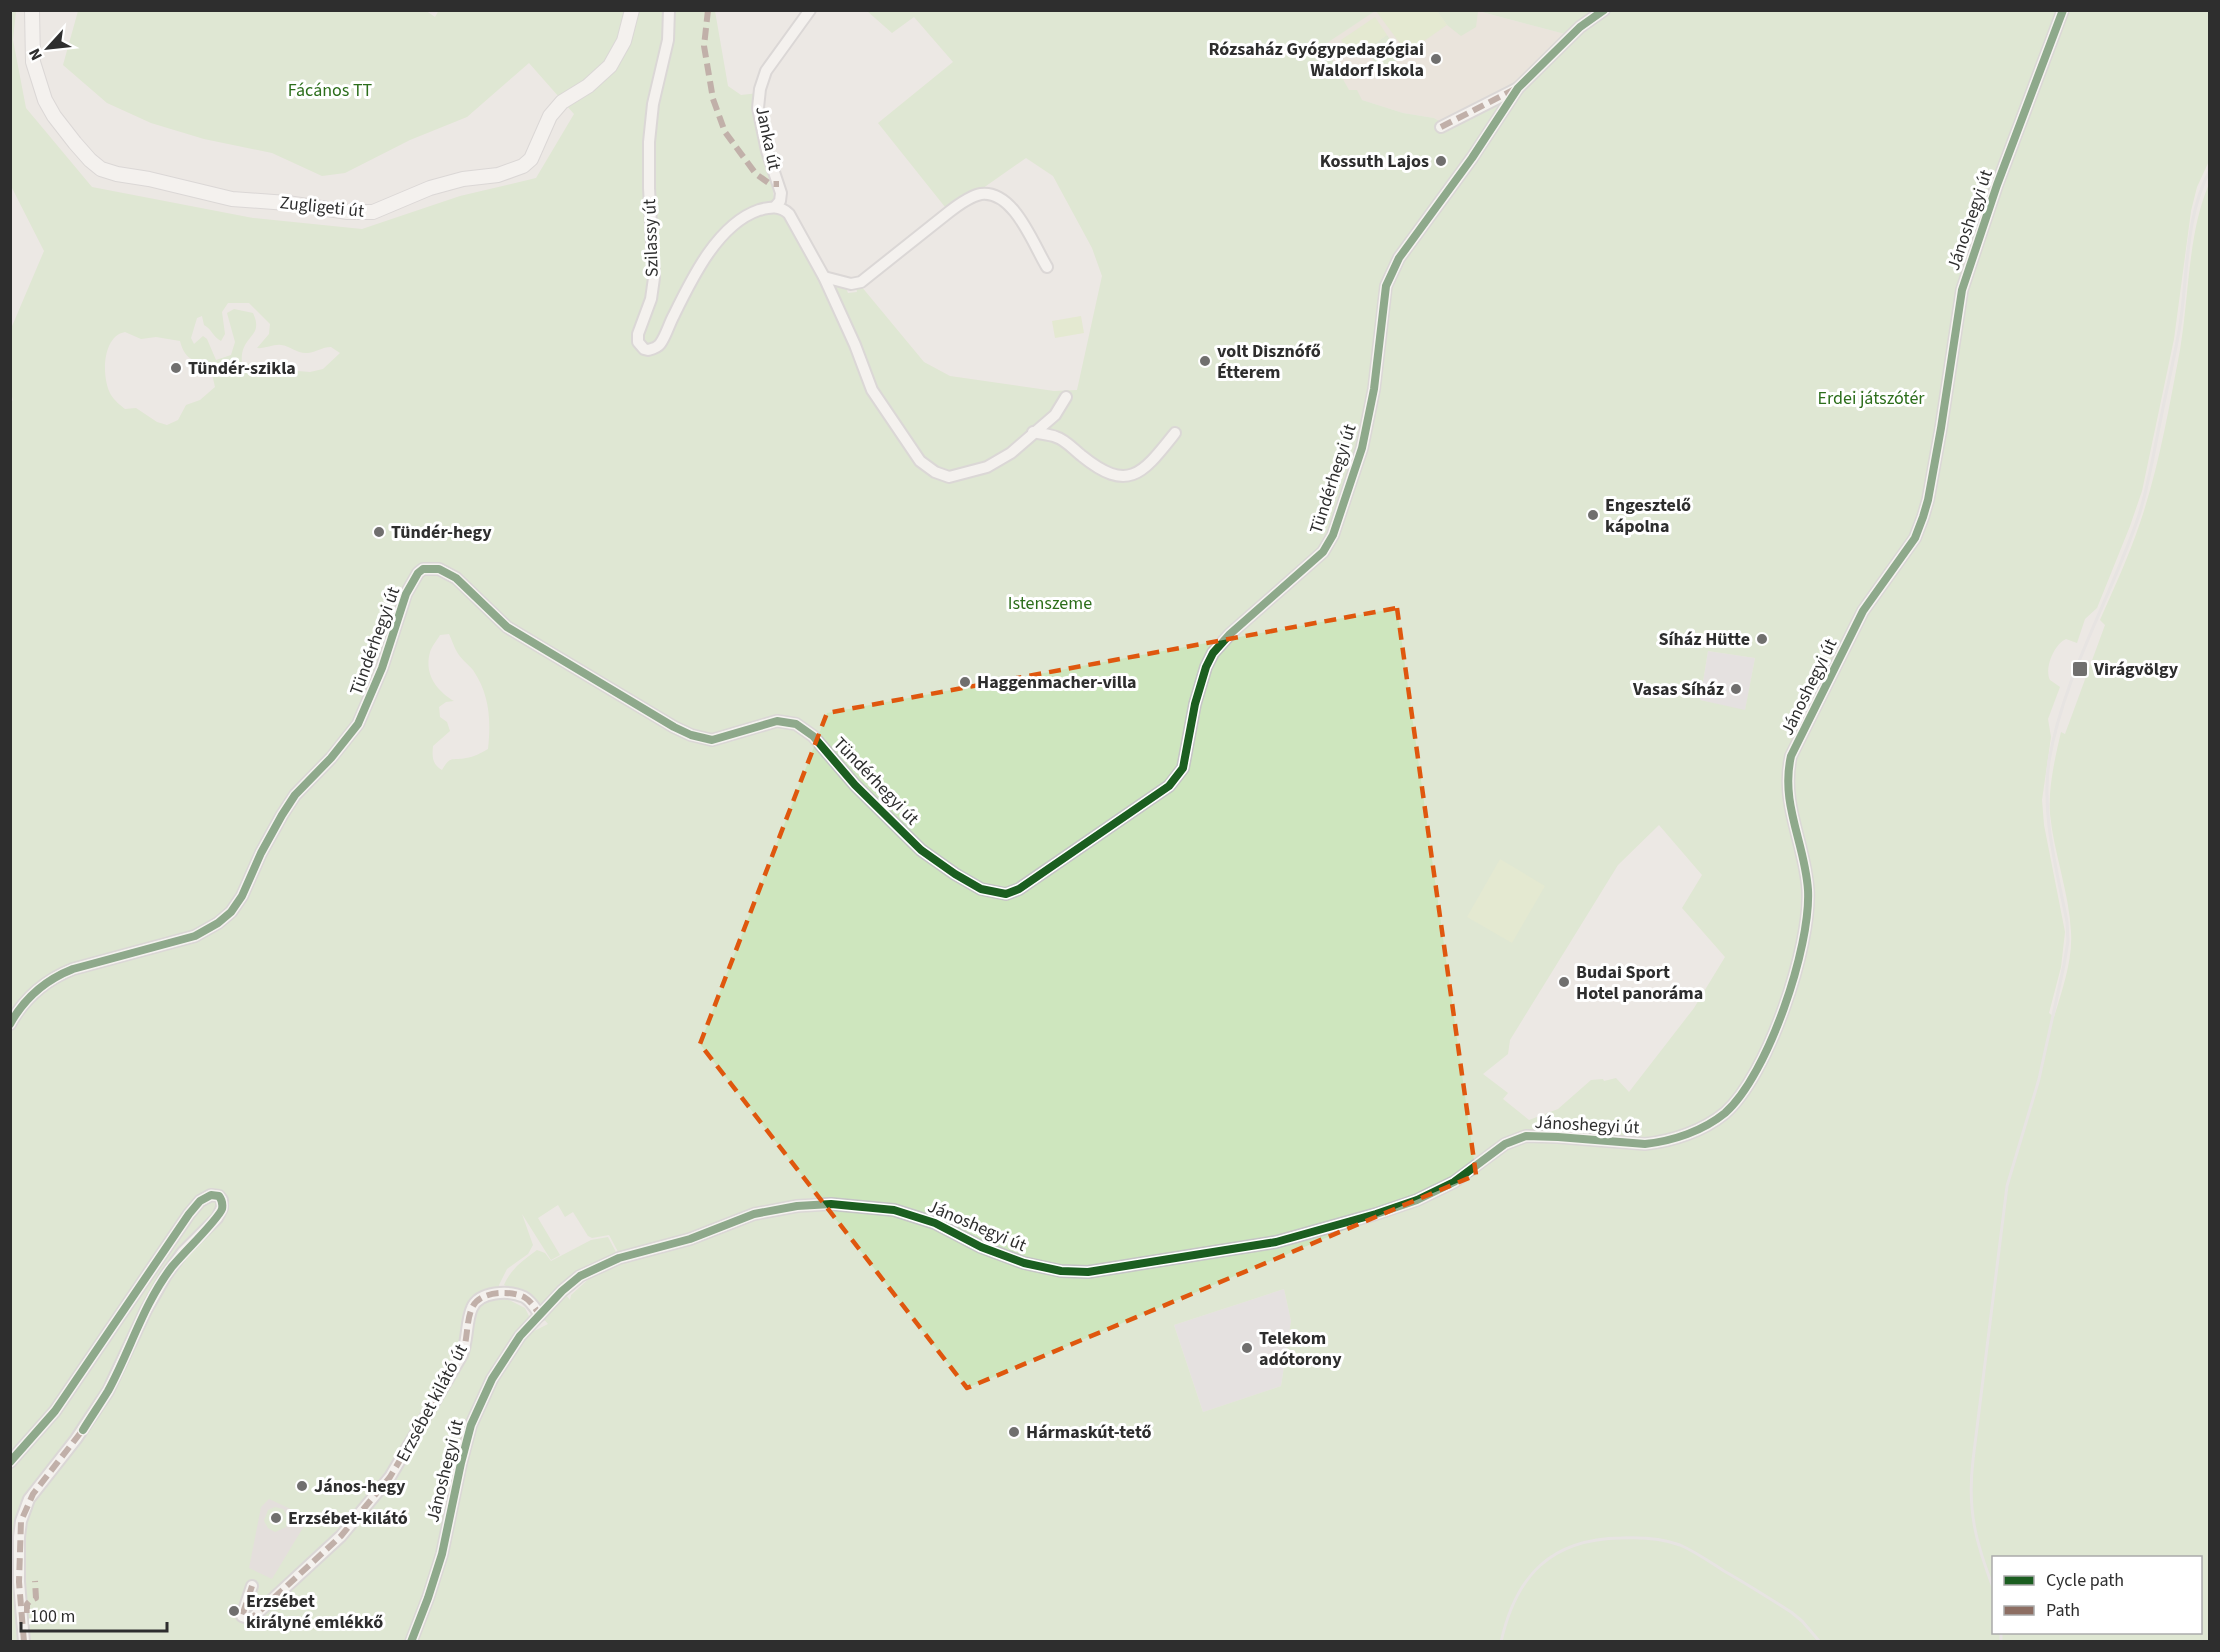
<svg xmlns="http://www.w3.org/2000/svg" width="2220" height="1652" font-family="'Source Sans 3',sans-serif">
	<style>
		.industrial { fill: #dcd9db }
		.education { fill: #e6e0d3 }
		.green { fill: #cee6be; fill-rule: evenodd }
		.pitch { fill: #d9eabb }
		.plaza { fill: #dad6d2; fill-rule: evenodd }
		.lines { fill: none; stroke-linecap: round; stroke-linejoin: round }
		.street-casing { stroke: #c5c4c5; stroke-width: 14 }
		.secondary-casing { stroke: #c5c4c5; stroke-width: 16 }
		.street { stroke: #fcfcfb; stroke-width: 10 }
		.secondary { stroke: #fcfcfb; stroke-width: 14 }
		.rail { stroke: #dfdfe1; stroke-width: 3 }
		.quiet { stroke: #8d6e63; stroke-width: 6; stroke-dasharray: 12 6; stroke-linecap: butt }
		.cycleway-casing { stroke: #fff; stroke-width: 11 }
		.cycleway { stroke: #1b5e20; stroke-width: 8 }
		.marked { fill: none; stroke: #df570e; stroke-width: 4.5; stroke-dasharray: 12 8; stroke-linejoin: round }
		.poi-dot { fill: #706f6e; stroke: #fff; stroke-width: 2 }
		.labels { text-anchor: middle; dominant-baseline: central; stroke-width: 6; stroke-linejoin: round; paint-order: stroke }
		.poi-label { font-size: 18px; font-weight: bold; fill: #2e2e2e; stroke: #fff; text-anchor: start }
		.park-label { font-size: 18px; fill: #2c6e1b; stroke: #fff }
		.street-label { font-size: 18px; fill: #2e2e2e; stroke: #fff }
	</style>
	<rect width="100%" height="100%" fill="#ece8e4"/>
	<g class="industrial">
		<polygon points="1708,651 1755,658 1745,711 1700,700"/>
		<polygon points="1284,1289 1291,1321 1281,1386 1203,1412 1174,1325"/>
	</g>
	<polygon class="education" points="1375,10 1437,11 1447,25 1477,11 1565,34 1527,73 1517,81 1441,122 1434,118 1403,113 1362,100 1349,91 1324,45"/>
	<g class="green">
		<path d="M425 10 435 17 439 10 715 11 728 86 741 95 759 93 775 205 790 220 832 284 846 288 848 293 857 292 856 287 861 286 924 362 950 376 1054 391 1077 390 1102 276 1092 248 1053 176 1026 158 949 212 878 123 953 62 914 17 892 33 867 11H1375L1324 45 1349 90H1357L1362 100 1403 113 1434 118 1441 122 1517 81 1527 73 1565 34 1478 11 1476 27 1461 36 1447 25 1437 11H2209V161L2197 187 2191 211 2174 339 2142 491 2130 526 2097 608 2085 619 2077 643 2066 639C2054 644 2044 669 2050 680L2060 687 2048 719 2051 737 2042 800 2044 825 2065 932 2061 967 2049 1013 2054 1017C2062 991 2073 959 2071 932 2069 892 2054 854 2050 814 2048 788 2055 758 2061 732L2065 734 2105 625 2100 620C2114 588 2129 556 2140 523 2159 467 2169 408 2180 350 2189 297 2188 232 2209 184V1641H11L10 403 13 400 10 390V331L44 251 11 186V11H16L13 40 26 108 92 187 253 218 362 229 460 196 536 178 574 114 529 63 467 117 410 140 345 173 322 176 272 153 204 139 151 123 107 103 63 65 78 11ZM228 303H249L270 324 269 334 257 348C265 349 273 344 281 345 291 346 297 354 308 353 316 352 322 347 331 347L340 353 323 369 310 372 285 370 257 363 242 364C239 334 265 339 253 313L234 309 227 313 235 342 231 355 216 360 207 339 203 336 194 344 191 338 197 318 202 316 204 325C212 329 212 336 221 341L225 334 222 312ZM125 332 141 339 156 337 180 341C184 356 190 361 205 363L212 374 215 387 200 400 186 405 178 420 167 425 157 422 136 408 125 409C120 405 114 400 111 395 101 378 102 336 125 332ZM449 634C452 640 454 647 457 652 461 659 468 664 473 670 490 695 491 721 488 749 481 753 474 757 466 758 451 761 451 755 442 770 432 764 432 757 433 746L450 731 447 722 440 717 439 707 446 702 454 701C436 690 424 674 430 652 432 646 437 640 440 635ZM1708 651 1755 658 1745 710 1700 700ZM1659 825 1702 875 1682 908 1725 957 1694 1008 1629 1092 1616 1078 1604 1081 1603 1079 1591 1080 1558 1109 1529 1120 1503 1099 1508 1093 1483 1074 1508 1054 1510 1040 1618 865ZM558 1205 565 1217 573 1212 588 1236 592 1238 609 1235 623 1261 592 1276 571 1295 570 1300 566 1295 542 1317 548 1324 534 1331 527 1324 529 1316 525 1308 503 1297 499 1285 507 1269 528 1254 533 1245 522 1214 551 1260 560 1255 538 1218ZM1284 1289 1291 1321 1281 1386 1203 1412 1174 1325ZM1994 1558H2200V1632H1994Z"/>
		<polygon points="1387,35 1402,57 1381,71 1366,50"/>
		<path d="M608 1237 617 1254 589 1264 560 1287 542 1304 504 1285C511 1269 522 1261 537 1250L545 1253 551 1261 591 1240Z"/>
	</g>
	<g class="pitch">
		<polygon points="1376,11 1437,11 1447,25 1407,53"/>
		<polygon points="1375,17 1387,35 1354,58 1341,40"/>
		<polygon points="1081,316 1084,333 1055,338 1052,321"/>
		<polygon points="1500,859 1545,886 1512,943 1467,917"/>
	</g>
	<path class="plaza" d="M269 1499 304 1515V1526L272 1579 249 1568 261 1507ZM275 1507 283 1509 289 1519 286 1527 275 1532 268 1528 264 1521 268 1510Z"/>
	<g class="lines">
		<g class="street-casing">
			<g id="street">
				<path d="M669 10 668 40 653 104 649 142V188L654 278 651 299 638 334V342L644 349 648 350C652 349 657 348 660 344 666 336 669 324 674 315 692 278 718 224 759 210 770 207 780 205 789 214L824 277 855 345 872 390 920 461 935 472 949 477 987 467 1011 453 1055 415 1066 397"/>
				<polyline points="1441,127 1518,88"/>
				<polyline points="775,207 780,201 781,193 767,151 758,108 760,89 766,71 810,10"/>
				<path d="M824 277 851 284 861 282 949 212C958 205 970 196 981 194 1014 190 1033 244 1047 267"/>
				<path d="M1033 432C1040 434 1049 434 1056 437 1066 440 1074 450 1082 456 1129 494 1143 473 1175 433"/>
				<path d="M10 1024C25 997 45 980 73 969L195 936 218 923 231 912 242 896 261 853 282 815 295 795 331 758 358 724 382 668 406 594 418 573 423 569H439L456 578 507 627 674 727 691 735 712 740 777 721 796 724 813 736 855 785 921 850 955 874 981 889 1006 894 1019 889 1169 786 1183 768 1195 704 1206 667 1213 653 1230 634 1323 552 1333 535 1362 448 1374 389 1386 286 1399 258 1472 158 1518 88 1580 27 1604 10"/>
				<polyline points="10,1462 55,1411 189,1214 200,1201 211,1195 219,1196 222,1200 222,1208 217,1218 183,1252 166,1275 146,1310 108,1391 76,1439 29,1499 21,1521 19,1537 19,1582 24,1642"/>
				<path d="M252 1586 242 1616 251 1619 341 1536 390 1477 462 1355C468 1340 466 1321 472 1308 479 1291 509 1290 524 1297 531 1301 535 1308 540 1315"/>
				<path d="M411 1642 428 1598 442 1554 461 1463 471 1425 492 1379 520 1336 562 1291 580 1276 619 1258 690 1239 754 1214 797 1206 831 1204 894 1210 935 1223 981 1247 1024 1263 1061 1271 1088 1272 1276 1242 1376 1214 1417 1200 1454 1182 1505 1144 1526 1136 1558 1137 1645 1144C1673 1141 1703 1131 1725 1113 1768 1075 1811 947 1808 890 1805 843 1780 804 1791 756L1863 611 1915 538 1923 517 1928 500 1941 428 1962 290 1997 185 2063 10"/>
			</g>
		</g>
		<g class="secondary-casing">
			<polyline id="secondary" points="32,10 33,62 45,100 54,116 75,143 90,160 101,169 117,174 149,179 232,199 287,203 348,212 373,212 430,188 463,179 498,175 523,166 531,159 550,116 562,102 588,86 610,66 624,41 632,10"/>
		</g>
		<use href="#street" class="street"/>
		<use href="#secondary" class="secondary"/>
		<g class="rail">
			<path d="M1994 1590C1976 1543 1967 1511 1973 1460L2007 1186 2039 1079 2064 965 2068 941 2067 922C2057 870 2041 815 2049 761 2064 674 2111 598 2139 515 2149 484 2154 450 2161 418 2167 387 2175 356 2180 325 2188 274 2185 216 2210 170"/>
			<path d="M1501 1642C1516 1575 1551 1539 1621 1538 1642 1537 1661 1538 1680 1545 1696 1552 1710 1562 1724 1571 1747 1584 1769 1598 1791 1612L1802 1621 1820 1642"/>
			<polyline points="2001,1642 2001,1632"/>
		</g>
		<g class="quiet">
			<polyline points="708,10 704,46 713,99 725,132 756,174 770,184 779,184"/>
			<polyline points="1441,127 1515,89"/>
			<path d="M252 1586 242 1616 251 1619 341 1536 390 1477 462 1355C468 1340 466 1321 472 1308 479 1291 509 1290 524 1297 531 1301 535 1308 540 1315"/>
			<polyline points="27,1613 27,1604 31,1600 36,1598 35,1581"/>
			<polyline points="24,1642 19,1582 21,1521 33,1494 85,1427"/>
		</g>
		<g class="cycleway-casing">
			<g id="cycleway">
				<path d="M10 1024C25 997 45 980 73 969L195 936 218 923 231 912 242 896 261 853 282 815 295 795 331 758 358 724 382 668 406 594 418 573 423 569H439L456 578 507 627 674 727 691 735 712 740 777 721 796 724 813 736 855 785 921 850 955 874 981 889 1006 894 1019 889 1169 786 1183 768 1195 704 1206 667 1213 653 1230 634 1323 552 1333 535 1362 448 1374 389 1386 286 1399 258 1472 158 1518 88 1580 27 1604 10"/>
				<path d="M10 1462 55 1411 189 1214 200 1201 211 1195 219 1196C222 1200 223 1204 222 1209 218 1220 181 1255 171 1268 143 1305 130 1351 108 1391 100 1404 91 1417 83 1430"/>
				<path d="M411 1642 428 1598 442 1554 461 1463 471 1425 492 1379 520 1336 562 1291 580 1276 619 1258 690 1239 754 1214 797 1206 831 1204 894 1210 935 1223 981 1247 1024 1263 1061 1271 1088 1272 1276 1242 1376 1214 1417 1200 1454 1182 1505 1144 1526 1136 1558 1137 1645 1144C1673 1141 1703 1131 1725 1113 1768 1075 1811 947 1808 890 1805 843 1780 804 1791 756L1863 611 1915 538 1923 517 1928 500 1941 428 1962 290 1997 185 2063 10"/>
			</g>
		</g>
		<use href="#cycleway" class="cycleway"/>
	</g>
	<path d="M0 0H2220V1652H0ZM1397 608 1476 1175 967 1388 700 1044 827 713Z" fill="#ece8e4" fill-opacity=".55" fill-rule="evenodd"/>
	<path class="marked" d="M1397 608 1476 1175 967 1388 700 1044 827 713Z"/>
	<g class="poi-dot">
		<circle cx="1436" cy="59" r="6"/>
		<circle cx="1441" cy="161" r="6"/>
		<circle cx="1205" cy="361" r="6"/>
		<circle cx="176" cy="368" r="6"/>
		<circle cx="1593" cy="515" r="6"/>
		<circle cx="379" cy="532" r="6"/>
		<circle cx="1762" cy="639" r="6"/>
		<rect x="2072" y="661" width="16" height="16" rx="3"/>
		<circle cx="965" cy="682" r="6"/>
		<circle cx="1736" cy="689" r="6"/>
		<circle cx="1564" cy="982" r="6"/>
		<circle cx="1247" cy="1348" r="6"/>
		<circle cx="1014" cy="1432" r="6"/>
		<circle cx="302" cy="1486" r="6"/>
		<circle cx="276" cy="1518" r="6"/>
		<circle cx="234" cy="1611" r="6"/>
	</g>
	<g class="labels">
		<g class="poi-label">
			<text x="1424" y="49" text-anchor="end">Rózsaház Gyógypedagógiai<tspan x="1424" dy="21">Waldorf Iskola</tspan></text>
			<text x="1429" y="161" text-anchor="end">Kossuth Lajos</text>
			<text x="1217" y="351">volt Disznófő<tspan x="1217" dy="21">Étterem</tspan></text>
			<text x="188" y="368">Tündér-szikla</text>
			<text x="1605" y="505">Engesztelő<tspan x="1605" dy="21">kápolna</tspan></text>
			<text x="391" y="532">Tündér-hegy</text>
			<text x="1750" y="639" text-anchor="end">Síház Hütte</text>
			<text x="2094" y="669">Virágvölgy</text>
			<text x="977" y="682">Haggenmacher-villa</text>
			<text x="1724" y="689" text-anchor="end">Vasas Síház</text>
			<text x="1576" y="972">Budai Sport<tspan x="1576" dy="21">Hotel panoráma</tspan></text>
			<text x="1259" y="1338">Telekom<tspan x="1259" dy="21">adótorony</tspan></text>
			<text x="1026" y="1432">Hármaskút-tető</text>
			<text x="314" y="1486">János-hegy</text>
			<text x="288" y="1518">Erzsébet-kilátó</text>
			<text x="246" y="1601">Erzsébet<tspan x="246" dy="21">királyné emlékkő</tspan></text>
		</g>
		<g class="park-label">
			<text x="330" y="90">Fácános TT</text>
			<text x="1871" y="398">Erdei játszótér</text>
			<text x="1050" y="603">Istenszeme</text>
		</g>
		<g class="street-label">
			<text transform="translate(768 138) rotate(78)">Janka út</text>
			<text transform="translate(322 207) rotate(6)">Zugligeti út</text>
			<text transform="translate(1970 220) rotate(-71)">Jánoshegyi út</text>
			<text transform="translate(651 238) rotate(-92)">Szilassy út</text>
			<text transform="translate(1333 479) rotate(-72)">Tündérhegyi út</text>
			<text transform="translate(375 641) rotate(-70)">Tündérhegyi út</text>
			<text transform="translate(1809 687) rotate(-64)">Jánoshegyi út</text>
			<text transform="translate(876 781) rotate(46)">Tündérhegyi út</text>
			<text transform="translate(1587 1125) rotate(3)">Jánoshegyi út</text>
			<text transform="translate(977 1226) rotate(23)">Jánoshegyi út</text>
			<text transform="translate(432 1403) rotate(-62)">Erzsébet kilátó út</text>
			<text transform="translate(445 1471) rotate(-76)">Jánoshegyi út</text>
		</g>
	</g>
	<rect width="2220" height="1652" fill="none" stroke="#2e2e2e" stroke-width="24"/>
	<rect x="1992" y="1556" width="210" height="78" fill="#ffffff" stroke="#ababab" stroke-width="1.5"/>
	<rect x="2004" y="1576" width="30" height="9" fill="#1b5e20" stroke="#ababab" stroke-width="1.5"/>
	<text x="2046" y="1586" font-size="18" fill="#2e2e2e">Cycle path</text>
	<rect x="2004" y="1606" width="30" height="9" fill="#8d6e63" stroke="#ababab" stroke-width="1.5"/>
	<text x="2046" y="1616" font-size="18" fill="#2e2e2e">Path</text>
	<g transform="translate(48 48) rotate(243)" stroke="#ffffff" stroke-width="4.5" paint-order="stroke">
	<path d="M0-4.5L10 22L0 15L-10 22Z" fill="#2e2e2e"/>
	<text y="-9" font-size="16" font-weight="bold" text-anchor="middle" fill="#2e2e2e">N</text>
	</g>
	<path d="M21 1622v9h146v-9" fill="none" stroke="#2e2e2e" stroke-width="3"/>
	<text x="30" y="1622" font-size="18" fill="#2e2e2e" stroke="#ffffff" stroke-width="4.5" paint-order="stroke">100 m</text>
</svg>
